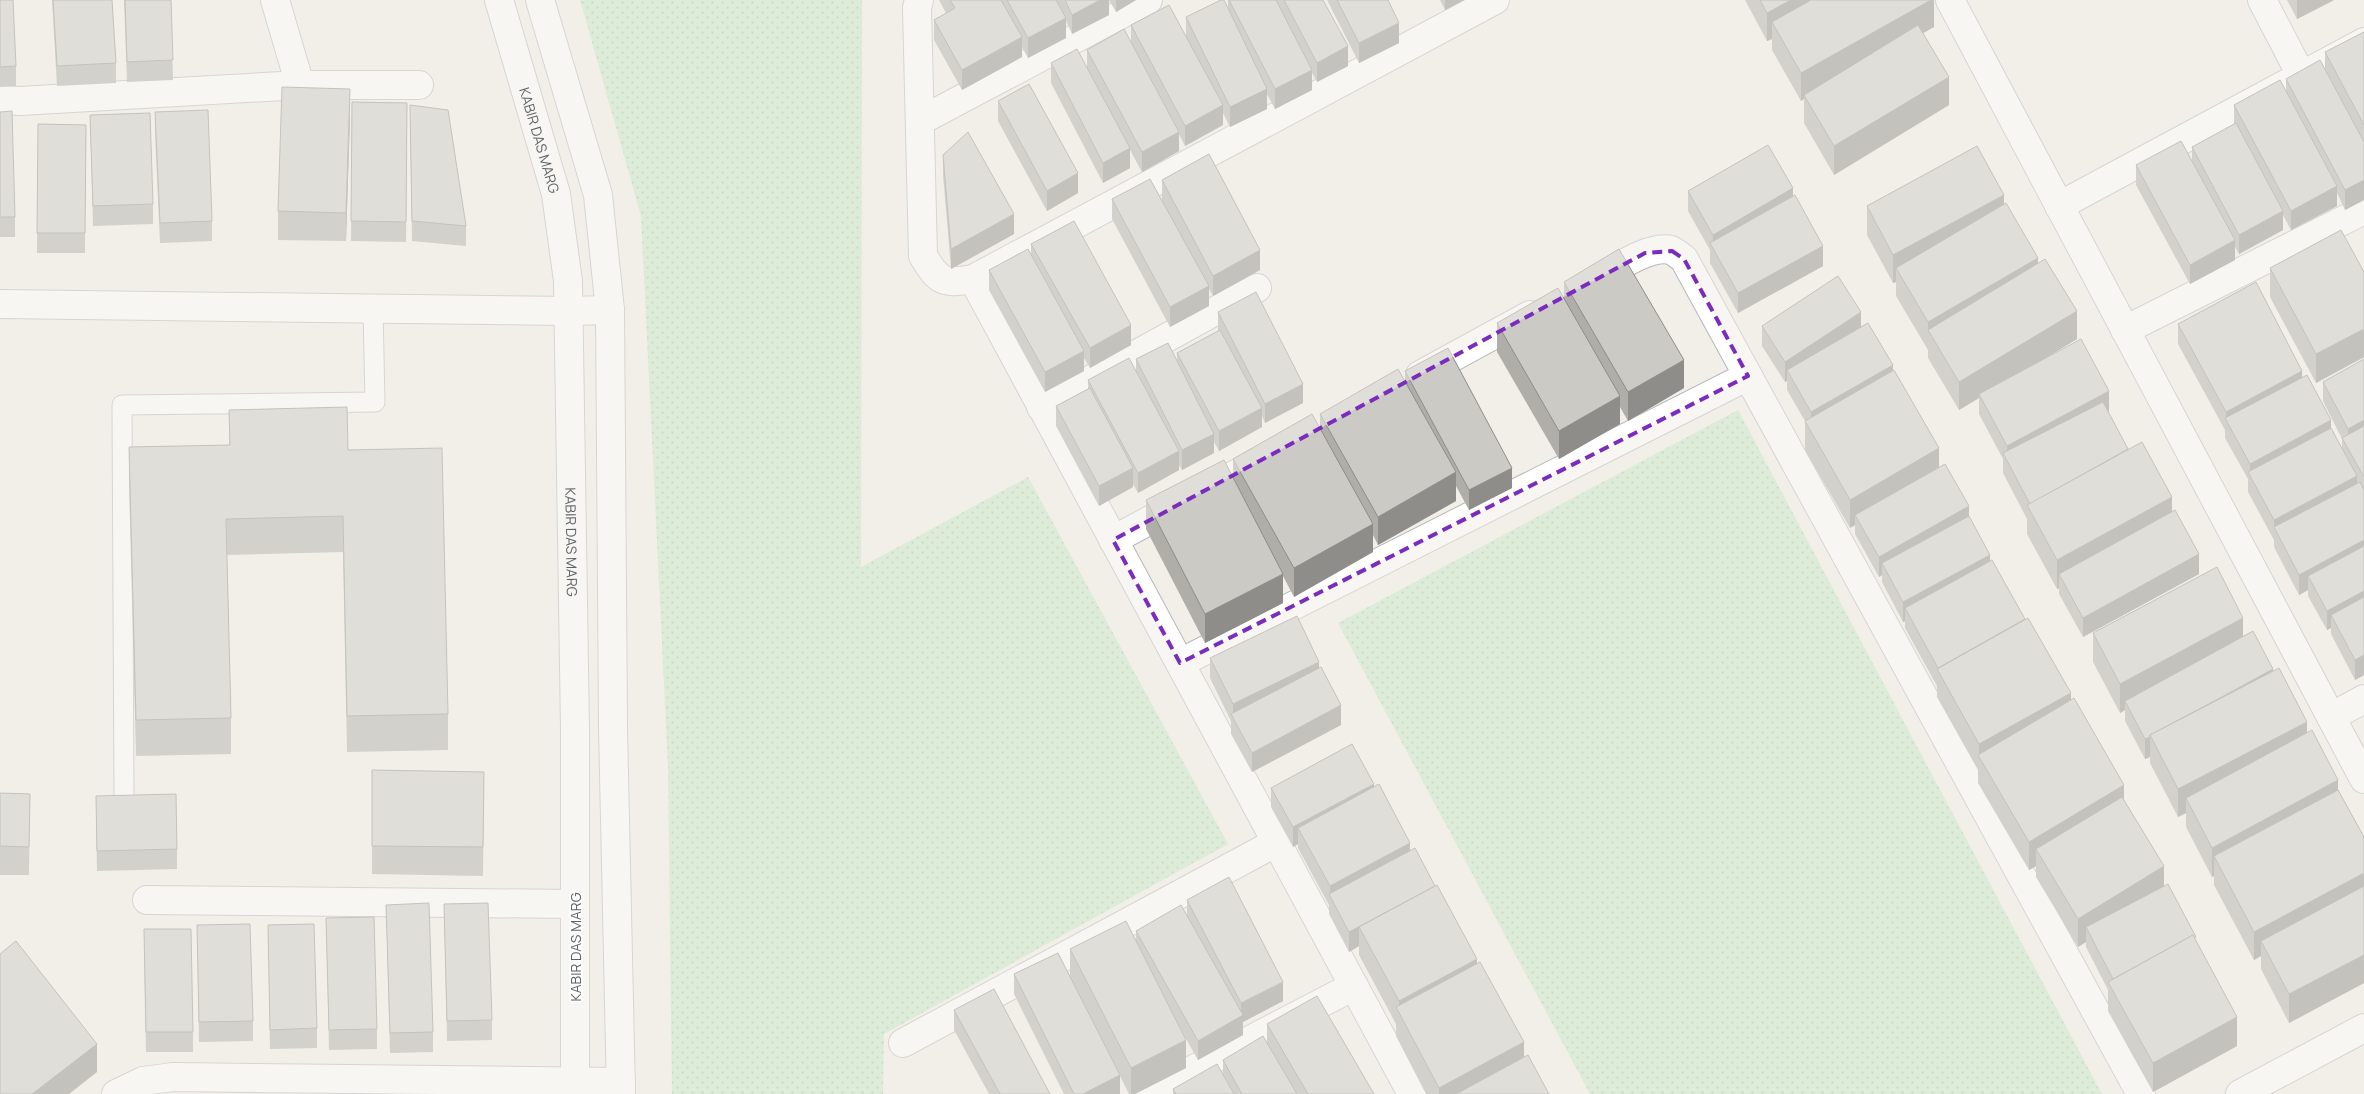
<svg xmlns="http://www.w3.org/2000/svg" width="2364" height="1094" font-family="Manrope,sans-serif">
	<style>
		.park { fill: url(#park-dots) }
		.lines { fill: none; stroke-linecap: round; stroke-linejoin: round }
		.service-casing { stroke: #b5b8bc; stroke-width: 21 }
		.minor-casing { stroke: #b5b8bc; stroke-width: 30 }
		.tertiary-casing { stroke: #b5b8bc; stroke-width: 30 }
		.service { stroke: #fff; stroke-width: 19 }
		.minor { stroke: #fff; stroke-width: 28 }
		.tertiary { stroke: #fff; stroke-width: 28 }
		.wall { fill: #afaea9 }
		.shaded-wall { fill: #8f8d8a }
		.building { fill: #cccac5; stroke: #8f8d8a }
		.marked { fill: none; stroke: #7b2cbf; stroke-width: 4; stroke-dasharray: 10 6; stroke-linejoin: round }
		.labels { text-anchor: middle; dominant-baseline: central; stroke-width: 4; stroke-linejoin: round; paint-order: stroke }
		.street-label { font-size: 14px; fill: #5f6368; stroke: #fff }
	</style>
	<defs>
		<pattern id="park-dots" width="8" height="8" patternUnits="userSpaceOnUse" patternTransform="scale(1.25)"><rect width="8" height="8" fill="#c5e8c5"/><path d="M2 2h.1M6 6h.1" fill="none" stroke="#a3c0a4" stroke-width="1.8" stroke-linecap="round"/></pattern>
	</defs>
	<rect width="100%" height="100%" fill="#f1efe8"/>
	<g class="park">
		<polygon points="580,0 862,0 861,567 1028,477 1228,844 884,1034 883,1094 672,1094 668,766 641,216"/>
		<polygon points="1738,410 2102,1094 1590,1094 1338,623"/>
	</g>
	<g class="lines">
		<g class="service-casing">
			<polyline id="service" points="124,796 122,405 375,402 373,309"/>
		</g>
		<g class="minor-casing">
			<g id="minor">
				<polyline points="275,0 300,85"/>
				<path d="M919 0 917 8 923 256C939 282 943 284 973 279L1495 0"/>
				<polyline points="1950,0 2364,779"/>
				<polyline points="2262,0 2301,75"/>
				<polyline points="0,100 20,101 300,85 419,85"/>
				<polyline points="920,121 1148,0"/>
				<polyline points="2059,206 2364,42"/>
				<polyline points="973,279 1412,1094"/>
				<path d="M1594 281C1614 270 1648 245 1671 250 1675 252 1680 256 1684 259L2141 1094"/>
				<polyline points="0,304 569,311 610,310"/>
				<polyline points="2125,330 2364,210"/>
				<polyline points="1420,375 1530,315"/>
				<polyline points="1041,407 1257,288"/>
				<polyline points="1113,540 1266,458"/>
				<polyline points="1180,663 1748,376"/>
				<polyline points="2331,717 2364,699"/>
				<polyline points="147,900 575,904"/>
				<polyline points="903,1043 1277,842"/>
				<polyline points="116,1094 143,1081 173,1077 621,1082"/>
				<polyline points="1146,1094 1354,986"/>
			</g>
		</g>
		<g class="tertiary-casing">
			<g id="tertiary">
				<path id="s1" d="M499 0 556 194 568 281 575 729V1094"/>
				<polyline points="540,0 598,195 610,310 613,728 621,1094"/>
				<polyline points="2240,1094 2364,1028"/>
			</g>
		</g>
		<use href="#service" class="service"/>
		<use href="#minor" class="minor"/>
		<use href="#tertiary" class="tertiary"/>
	</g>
	<g class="wall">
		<polygon points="0,0 16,66 16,86 0,87"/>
		<polygon points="52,0 112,0 116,63 116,83 57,86"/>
		<polygon points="124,0 171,0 173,80 127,82"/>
		<polygon points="939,0 1109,0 1109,15 1072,34 1066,21 1066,38 1028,58 1022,47 1022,57 962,90 934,40 934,20 946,13"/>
		<polygon points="1109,0 1136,0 1116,12"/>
		<polygon points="1228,0 1323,0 1348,66 1317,82 1312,73 1312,90 1275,109 1267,94 1267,109 1230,127 1223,113 1223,125 1185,146 1179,134 1179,151 1142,172 1130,150 1130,168 1103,183 1051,83 1051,63 1087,68 1087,50 1131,42 1131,25 1186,37 1186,17 1228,8"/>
		<polygon points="1327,0 1388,0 1399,43 1359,63"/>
		<polygon points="1440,0 1464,0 1445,10"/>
		<polygon points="1745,0 1934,0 1934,27 1923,33 1949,105 1834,175 1804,123 1804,99 1801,101 1772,50 1772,39 1767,41"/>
		<polygon points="2287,0 2334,0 2297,19"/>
		<polygon points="2364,32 2364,200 2345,210 2337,193 2337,206 2291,230 2283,215 2283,230 2239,254 2235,247 2235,260 2190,284 2136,185 2136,165 2192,161 2192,147 2234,124 2234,105 2286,91 2286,79 2325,69 2325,52"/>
		<polygon points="998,101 1078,193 1047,211 998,121"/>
		<polygon points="352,102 407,103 406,242 351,241"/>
		<polygon points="0,112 15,217 15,237 0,237"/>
		<polygon points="155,112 212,221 212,241 160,243 155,132"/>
		<polygon points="90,115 153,204 153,224 93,226"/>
		<polygon points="350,118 346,241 278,240 278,211"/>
		<polygon points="38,124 86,125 85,253 37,253"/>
		<polygon points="410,125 466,226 466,246 412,241"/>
		<polygon points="943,155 1014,234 951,269 943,175"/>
		<polygon points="1162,180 1260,270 1213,296 1209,289 1209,306 1170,327 1112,219 1112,199 1162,200"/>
		<polygon points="1688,191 1793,197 1823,266 1738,313 1710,263 1710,250 1688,211"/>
		<polygon points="2004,204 2038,263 2077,339 2040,361 2109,411 2108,411 2128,449 2172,512 2199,574 2083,637 2059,594 2059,588 2057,589 2027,534 2027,519 2003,473 2003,459 1979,414 1979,398 1959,410 1928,358 1928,350 1896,296 1896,282 1893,283 1867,235 1867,206"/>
		<polygon points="1031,244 1131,345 1090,368 1084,358 1084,371 1045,392 989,290 989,270 1031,256"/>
		<polygon points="2270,268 2364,272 2364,357 2316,383 2270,297"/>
		<polygon points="1564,282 1684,388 1628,421 1620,407 1620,424 1559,459 1497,352 1497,323 1564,297"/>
		<polygon points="1218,312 1303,403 1265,423 1262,416 1262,427 1219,451 1214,442 1214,453 1182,470 1179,465 1179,470 1138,493 1133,484 1133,487 1099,506 1056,426 1056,406 1088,389 1088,380 1136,372 1136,359 1177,360 1177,353 1218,331"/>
		<polygon points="2178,324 2302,377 2342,448 2342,439 2323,401 2323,382 2364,359 2364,675 2355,680 2331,634 2331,628 2327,630 2308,596 2308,590 2299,595 2274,547 2274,540 2248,492 2248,479 2225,438 2225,430 2178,344"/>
		<polygon points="1762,326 1861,327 1893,370 1939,468 1969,516 1990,561 2025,619 2071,700 2124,800 2164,887 2196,941 2237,1046 2153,1092 2108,1011 2108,990 2086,947 2086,942 2078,947 2036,877 2036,866 2029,870 1978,783 1978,770 1937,697 1937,686 1905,628 1905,621 1903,622 1882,582 1882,575 1879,577 1855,534 1855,525 1850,528 1805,450 1805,421 1787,390 1787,381 1785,382 1762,346"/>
		<polygon points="1405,371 1512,488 1469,510 1456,486 1456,501 1378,545 1373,535 1373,552 1294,597 1283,576 1283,603 1205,643 1146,529 1146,500 1233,478 1233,459 1320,429 1320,414 1405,381"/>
		<polygon points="229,410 348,450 448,714 448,750 347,752 343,552 227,555 231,718 231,754 136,756 129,483 129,447 229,445"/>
		<polygon points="2093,633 2243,636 2273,671 2364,837 2364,983 2289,1023 2261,969 2261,956 2254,960 2214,885 2214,876 2212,877 2186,827 2186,813 2178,817 2150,763 2150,757 2145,759 2125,721 2125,710 2120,713 2093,662"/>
		<polygon points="1210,658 1319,668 1341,725 1252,772 1231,734 1231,721 1210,678"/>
		<polygon points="372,770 484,772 483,876 372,874"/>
		<polygon points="1374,787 1477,964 1524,1058 1549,1094 1426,1094 1396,1036 1396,1024 1359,955 1359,946 1349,952 1329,914 1329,905 1298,848 1298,844 1293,847 1271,807 1271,788"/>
		<polygon points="0,793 30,794 29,875 0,875"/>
		<polygon points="96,816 177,849 177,869 97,871"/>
		<polygon points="1187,900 1283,1001 1243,1022 1243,1035 1198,1060 1177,1023 1186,1068 1135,1094 1129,1094 1120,1076 1120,1094 1064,1094 1014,994 1014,974 1070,978 1070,949 1136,942 1136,931 1187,917"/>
		<polygon points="444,904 492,1020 492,1040 447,1041"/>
		<polygon points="386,905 433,1032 433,1052 390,1053"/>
		<polygon points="326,918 377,1029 377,1049 329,1050"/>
		<polygon points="197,925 253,1021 253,1041 199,1042"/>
		<polygon points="268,925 317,1028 317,1048 270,1049"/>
		<polygon points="144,949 193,1032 193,1052 146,1052"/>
		<polygon points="954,1010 1050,1094 989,1094 954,1030"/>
		<polygon points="1267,1024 1374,1094 1173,1094 1173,1089 1223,1074 1223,1060 1267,1043"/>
	</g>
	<g class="shaded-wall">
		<polygon points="1100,0 1109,0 1109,15 1072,34 1072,15"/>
		<polygon points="1116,0 1136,0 1116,12"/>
		<polygon points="1445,0 1464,0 1445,10"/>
		<polygon points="1791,0 1845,0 1772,22 1772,39 1767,41 1767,13"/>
		<polygon points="1931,0 1934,0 1934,27 1806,98 1804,95 1804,99 1801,101 1801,73"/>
		<polygon points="2297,0 2334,0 2297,19"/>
		<polygon points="1066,18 1066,38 1028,58 1028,38"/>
		<polygon points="1399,23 1399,43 1359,63 1359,43"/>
		<polygon points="1022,37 1022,57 962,90 962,70"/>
		<polygon points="1348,46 1348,66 1317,82 1317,63"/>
		<polygon points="1312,70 1312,90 1275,109 1275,89"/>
		<polygon points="1949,77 1949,105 1834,175 1834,146"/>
		<polygon points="350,89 350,118 346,241 346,213"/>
		<polygon points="1267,89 1267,109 1230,127 1230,107"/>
		<polygon points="1223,105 1223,125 1185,146 1185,126"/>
		<polygon points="1179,132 1179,151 1142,172 1142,152"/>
		<polygon points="1130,148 1130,168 1103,183 1103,163"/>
		<polygon points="1078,173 1078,193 1047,211 1047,191"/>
		<polygon points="2364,180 2364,200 2345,210 2345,190"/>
		<polygon points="2337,186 2337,206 2291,230 2291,211"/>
		<polygon points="1793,188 1793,208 1713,248 1713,235"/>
		<polygon points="2004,195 2004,223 1896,268 1896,282 1893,283 1893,255"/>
		<polygon points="2283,211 2283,230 2239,254 2239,235"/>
		<polygon points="1014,214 1014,234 951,269 951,249"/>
		<polygon points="2235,240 2235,260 2190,284 2190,265"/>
		<polygon points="1823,246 1823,266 1738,313 1738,293"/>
		<polygon points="1260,250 1260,270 1213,296 1213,276"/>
		<polygon points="2038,258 2038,286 1928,330 1928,350 1928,322"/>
		<polygon points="1209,286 1209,306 1170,327 1170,307"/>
		<polygon points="2077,311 2077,339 1981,397 1979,394 1979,398 1959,410 1959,382"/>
		<polygon points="1861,312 1861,332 1787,370 1787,381 1785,382 1785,362"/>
		<polygon points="1131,325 1131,345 1090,368 1090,348"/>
		<polygon points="2364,329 2364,357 2316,383 2316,354"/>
		<polygon points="1084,351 1084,371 1045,392 1045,372"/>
		<polygon points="1684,360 1684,388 1628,421 1628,392"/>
		<polygon points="1893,365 1893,384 1811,432 1811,412"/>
		<polygon points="2302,371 2302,391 2226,420 2226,412"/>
		<polygon points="1303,384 1303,403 1265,423 1265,404"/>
		<polygon points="2109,391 2109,411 2009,465 2007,461 2007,446"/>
		<polygon points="1620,396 1620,424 1559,459 1559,431"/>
		<polygon points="1262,408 1262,427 1219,451 1219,431"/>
		<polygon points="2331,420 2331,440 2250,477 2250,464"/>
		<polygon points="2364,420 2364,440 2348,449 2348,429"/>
		<polygon points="1214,434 1214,453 1182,470 1182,450"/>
		<polygon points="1939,448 1939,477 1855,515 1855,525 1850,528 1850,500"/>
		<polygon points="1179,451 1179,470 1138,493 1138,473"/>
		<polygon points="1133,468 1133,487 1099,506 1099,486"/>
		<polygon points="1512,468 1512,488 1469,510 1469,490"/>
		<polygon points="1456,472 1456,501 1378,545 1378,517"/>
		<polygon points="2357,476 2357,495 2274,527 2274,540 2274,520"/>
		<polygon points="2172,497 2172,525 2059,574 2059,588 2057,589 2057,560"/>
		<polygon points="1969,506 1969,526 1882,563 1882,575 1879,577 1879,557"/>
		<polygon points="1373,524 1373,552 1294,597 1294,568"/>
		<polygon points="2364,540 2364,560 2308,576 2308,590 2299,595 2299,575"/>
		<polygon points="2199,554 2199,574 2083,637 2083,618"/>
		<polygon points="1990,555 1990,575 1905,608 1905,621 1903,622 1903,602"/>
		<polygon points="1283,574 1283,603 1205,643 1205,614"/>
		<polygon points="2364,591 2364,611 2331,615 2331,628 2327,630 2327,611"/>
		<polygon points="2243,618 2243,646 2125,701 2125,710 2120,713 2120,684"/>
		<polygon points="2364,655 2364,675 2355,680 2355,660"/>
		<polygon points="1319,662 1319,682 1233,717 1233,704"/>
		<polygon points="2273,669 2273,689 2151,736"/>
		<polygon points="2071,693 2071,721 1979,757 1979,744"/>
		<polygon points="1341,705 1341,725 1252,772 1252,753"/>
		<polygon points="2307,722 2307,750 2186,798 2186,813 2178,817 2178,789"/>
		<polygon points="2150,737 2150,757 2145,759 2145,739"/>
		<polygon points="2338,780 2338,808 2214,856 2214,876 2212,877 2212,848"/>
		<polygon points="1374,784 1374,804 1298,828 1298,844 1293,847 1293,827"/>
		<polygon points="2124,785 2124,814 2036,849 2036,866 2029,870 2029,842"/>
		<polygon points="1410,843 1410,863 1330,895 1330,886"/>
		<polygon points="2164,866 2164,895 2086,927 2086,942 2078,947 2078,919"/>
		<polygon points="2364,873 2364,901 2261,941 2261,956 2254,960 2254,932"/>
		<polygon points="1435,886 1359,927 1359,946 1349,952 1349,932"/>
		<polygon points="2364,955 2364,983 2289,1023 2289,994"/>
		<polygon points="1477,959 1477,988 1399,1014 1399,1001"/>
		<polygon points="1283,982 1283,1001 1243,1022 1243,1035 1198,1060 1198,1041 1241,1016 1241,1003"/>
		<polygon points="2237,1017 2237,1046 2153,1092 2153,1063"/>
		<polygon points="1186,1040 1186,1068 1135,1094 1131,1094 1131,1068"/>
		<polygon points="1524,1042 1524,1071 1481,1094 1439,1094 1439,1088"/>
		<polygon points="97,1044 97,1072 69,1094 32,1094"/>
		<polygon points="1120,1075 1120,1094 1083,1094"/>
	</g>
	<g class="building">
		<polygon points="0,0 13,0 16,66 0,67"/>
		<polygon points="53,0 112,0 116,63 57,66"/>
		<polygon points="125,0 171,0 173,60 127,62"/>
		<polygon points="950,0 1001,0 1022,37 962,70 934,20 955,8"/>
		<polygon points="1007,0 1056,0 1066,18 1028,38"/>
		<polygon points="1065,0 1100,0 1072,15"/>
		<polygon points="1221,0 1224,0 1267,89 1230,107 1186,17"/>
		<polygon points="1229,0 1276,0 1312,70 1275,89"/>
		<polygon points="1284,0 1323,0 1348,46 1317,63"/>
		<polygon points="1337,0 1388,0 1399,23 1359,43"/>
		<polygon points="1760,0 1791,0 1767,13"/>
		<polygon points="1811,0 1931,0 1801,73 1772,22"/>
		<polygon points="1169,5 1223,105 1185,126 1131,25"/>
		<polygon points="1918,25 1949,77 1834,146 1804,95"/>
		<polygon points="1124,29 1179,132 1142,152 1087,50"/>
		<polygon points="2364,32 2364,125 2325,52"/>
		<polygon points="1077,49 1130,148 1103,163 1051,63"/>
		<polygon points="2320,60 2364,142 2364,180 2345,190 2286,79"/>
		<polygon points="2280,80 2337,186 2291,211 2234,105"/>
		<polygon points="1029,84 1078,173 1047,191 998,101"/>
		<polygon points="282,87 350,89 346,213 278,211"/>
		<polygon points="352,102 407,103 406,222 351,221"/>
		<polygon points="410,105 448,110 466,226 412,221"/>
		<polygon points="208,110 212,221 160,223 155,112"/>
		<polygon points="12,111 15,217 0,217 0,112"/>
		<polygon points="150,113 153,204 93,206 90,115"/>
		<polygon points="2236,123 2283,211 2239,235 2192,147"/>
		<polygon points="38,124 86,125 85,233 37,233"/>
		<polygon points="968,132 1014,214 951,249 943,155"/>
		<polygon points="2181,141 2235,240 2190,265 2136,165"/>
		<polygon points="1768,145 1793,188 1713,235 1688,191"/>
		<polygon points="1977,146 2004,195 1893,255 1867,206"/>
		<polygon points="1209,154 1260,250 1213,276 1162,180"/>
		<polygon points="1150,179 1209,286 1170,307 1112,199"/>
		<polygon points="1795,195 1823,246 1738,293 1710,243"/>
		<polygon points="2006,203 2038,258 1928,322 1896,268"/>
		<polygon points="1074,221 1131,325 1090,348 1031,244"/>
		<polygon points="2341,230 2364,272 2364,329 2316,354 2270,268"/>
		<polygon points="1028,249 1084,351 1045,372 989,270"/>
		<polygon points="1619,249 1684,360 1628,392 1564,282"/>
		<polygon points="2045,259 2077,311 1959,382 1928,330"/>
		<polygon points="1838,276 1861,312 1785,362 1762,326"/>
		<polygon points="2256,282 2302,371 2226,412 2178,324"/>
		<polygon points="1558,288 1620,396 1559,431 1497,323"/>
		<polygon points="1256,292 1303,384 1265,404 1218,312"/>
		<polygon points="1868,323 1893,365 1811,412 1787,370"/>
		<polygon points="1220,330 1262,408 1219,431 1177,353"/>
		<polygon points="2081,339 2109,391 2007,446 1979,394"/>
		<polygon points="1168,343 1214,434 1182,450 1136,359"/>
		<polygon points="1448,348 1512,468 1469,490 1405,371"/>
		<polygon points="1129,358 1179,451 1138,473 1088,380"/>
		<polygon points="2364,359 2364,420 2348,429 2323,382"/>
		<polygon points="1398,369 1456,472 1378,517 1320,414"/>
		<polygon points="1894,370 1939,448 1850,500 1805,421"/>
		<polygon points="2307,375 2331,420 2250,464 2225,418"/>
		<polygon points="1090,388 1133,468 1099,486 1056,406"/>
		<polygon points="2103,402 2128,449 2030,504 2003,453"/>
		<polygon points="347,407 348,450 442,448 448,714 347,716 343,516 226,519 231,718 136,720 129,447 230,445 229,410"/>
		<polygon points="1312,414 1373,524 1294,568 1233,459"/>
		<polygon points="2364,426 2364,477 2342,438"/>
		<polygon points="2331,428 2357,476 2274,520 2248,472"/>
		<polygon points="2142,442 2172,497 2057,560 2027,505"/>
		<polygon points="1224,460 1283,574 1205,614 1146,500"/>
		<polygon points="1945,464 1969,506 1879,557 1855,515"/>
		<polygon points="2360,482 2364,490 2364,540 2299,575 2274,527"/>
		<polygon points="2175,510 2199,554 2083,618 2059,574"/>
		<polygon points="1969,516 1990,555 1903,602 1882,563"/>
		<polygon points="2364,546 2364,591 2327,611 2308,576"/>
		<polygon points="1992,560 2025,619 1938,668 1905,608"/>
		<polygon points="2217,567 2243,618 2120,684 2093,633"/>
		<polygon points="2364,597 2364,655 2355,660 2331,615"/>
		<polygon points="1297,616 1319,662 1233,704 1210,658"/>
		<polygon points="2028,618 2071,693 1979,744 1937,669"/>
		<polygon points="2253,631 2273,669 2220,698 2150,735 2150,737 2145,739 2125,701"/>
		<polygon points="1321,667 1341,705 1252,753 1231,714"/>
		<polygon points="2279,668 2307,722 2178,789 2150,735"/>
		<polygon points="2074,698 2124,785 2029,842 1978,755"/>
		<polygon points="2312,730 2338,780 2212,848 2186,798"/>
		<polygon points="1352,744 1374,784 1293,827 1271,788"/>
		<polygon points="372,770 484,772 483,847 372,846"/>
		<polygon points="1379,784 1410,843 1330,886 1298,828"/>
		<polygon points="2338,790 2364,837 2364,873 2254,932 2214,856"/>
		<polygon points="0,793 30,794 29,847 0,846"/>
		<polygon points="176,794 177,849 97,851 96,796"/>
		<polygon points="2122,797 2164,866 2078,919 2036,849"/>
		<polygon points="1415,848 1435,886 1349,932 1329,894"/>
		<polygon points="1229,877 1283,982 1241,1003 1187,900"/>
		<polygon points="2168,884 2196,937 2194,938 2193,935 2113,979 2086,927"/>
		<polygon points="1437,885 1477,959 1399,1001 1359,927"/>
		<polygon points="2364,886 2364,955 2289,994 2261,941"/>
		<polygon points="429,903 433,1032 390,1033 386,905"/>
		<polygon points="488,903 492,1020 447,1021 444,904"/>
		<polygon points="1181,905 1243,1015 1198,1041 1136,931"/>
		<polygon points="374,917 377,1029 329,1030 326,918"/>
		<polygon points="1126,921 1186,1040 1131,1068 1070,949"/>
		<polygon points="250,924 253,1021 199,1022 197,925"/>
		<polygon points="314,924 317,1028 270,1030 268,925"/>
		<polygon points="144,929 191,929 193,1032 146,1032"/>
		<polygon points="2193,935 2237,1017 2153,1063 2108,982"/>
		<polygon points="16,941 97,1044 32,1094 0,1094 0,954"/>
		<polygon points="1058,953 1120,1075 1083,1094 1074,1094 1014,974"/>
		<polygon points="1480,962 1524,1042 1439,1088 1396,1007"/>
		<polygon points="994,989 1050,1094 1000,1094 954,1010"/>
		<polygon points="1317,996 1374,1094 1308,1094 1267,1024"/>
		<polygon points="1263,1036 1297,1094 1242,1094 1223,1060"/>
		<polygon points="1528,1055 1549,1094 1456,1094"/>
		<polygon points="1217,1064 1234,1094 1176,1094 1173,1089"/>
	</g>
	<path d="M0 0H2364V1094H0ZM1672 251 1684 259 1748 376 1180 663 1113 540 1645 253Z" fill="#f1efe8" fill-opacity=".55" fill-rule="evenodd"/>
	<path class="marked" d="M1672 251 1684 259 1748 376 1180 663 1113 540 1645 253Z"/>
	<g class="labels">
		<g class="street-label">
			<text stroke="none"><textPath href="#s1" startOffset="146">KABIR DAS MARG</textPath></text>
			<text stroke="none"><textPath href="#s1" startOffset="551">KABIR DAS MARG</textPath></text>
			<text transform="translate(575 947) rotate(-90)">KABIR DAS MARG</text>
		</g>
	</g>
</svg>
